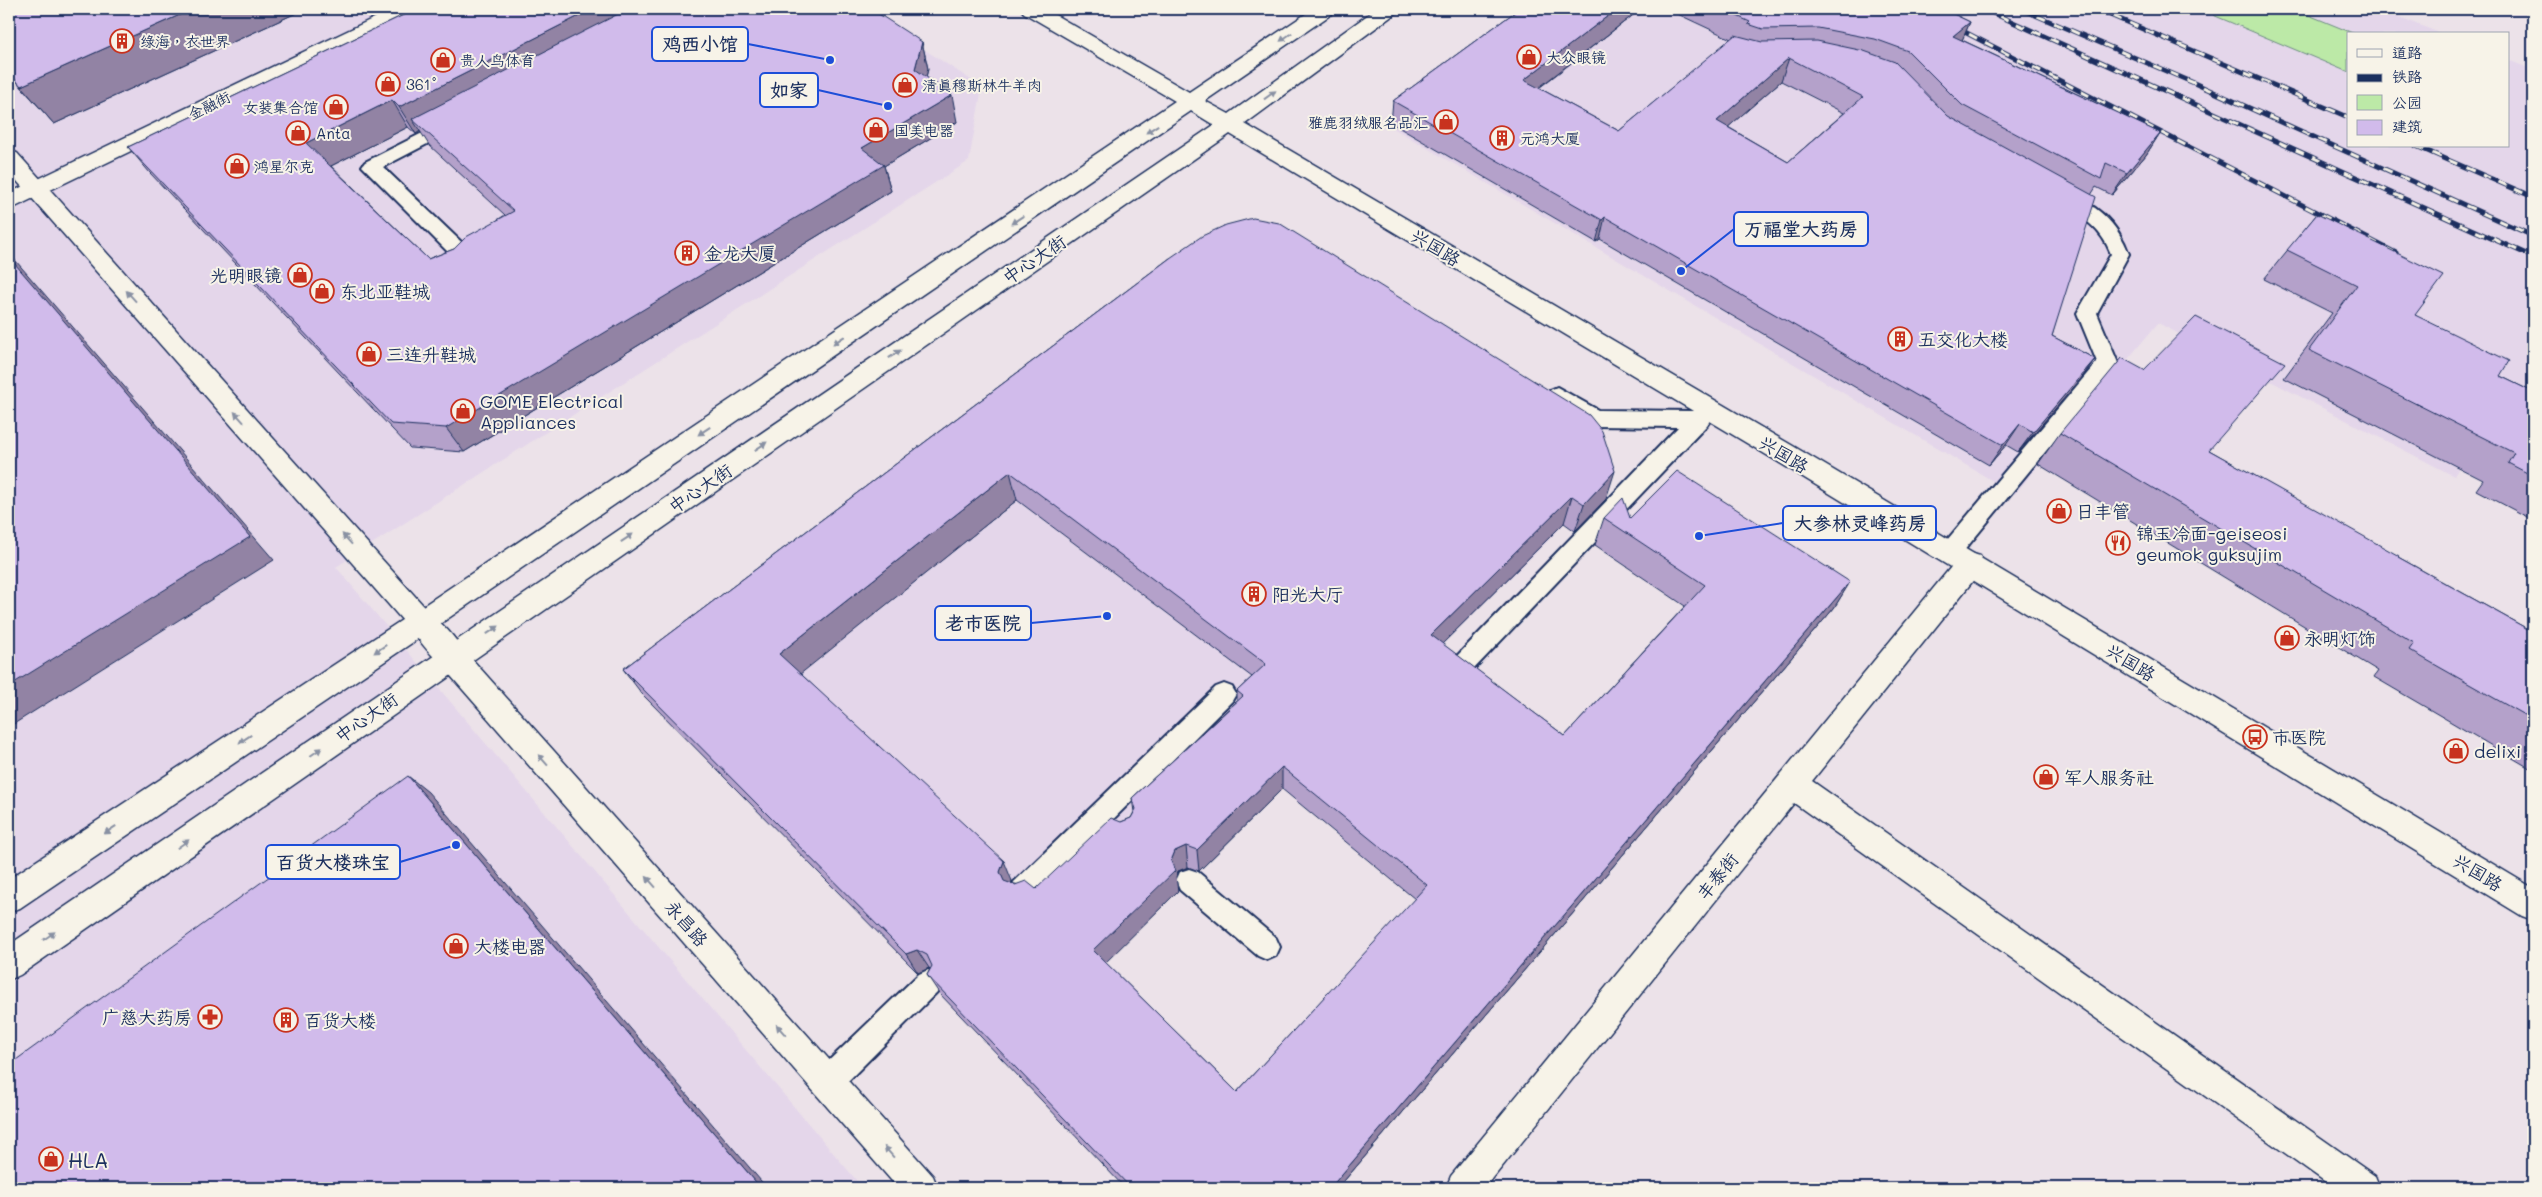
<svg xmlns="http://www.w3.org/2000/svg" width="2542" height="1197" font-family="Mali,'LXGW WenKai TC',sans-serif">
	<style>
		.built { fill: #e4d6ea }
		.green { fill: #bce9a7; stroke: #6c8c82 }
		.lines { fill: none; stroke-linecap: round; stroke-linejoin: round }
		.service-casing { stroke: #1b2f5e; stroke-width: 4 }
		.pedestrian-casing { stroke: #1b2f5e; stroke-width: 3 }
		.minor-casing { stroke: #1b2f5e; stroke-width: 3 }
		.secondary-casing { stroke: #1b2f5e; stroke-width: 3 }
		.motorway-casing { stroke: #1b2f5e; stroke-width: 3 }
		.service { fill: #f7f3e8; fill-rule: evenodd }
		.pedestrian { fill: #f7f3e8; fill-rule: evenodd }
		.minor { fill: #f7f3e8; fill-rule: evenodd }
		.secondary { fill: #f7f3e8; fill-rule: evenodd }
		.motorway { fill: #f7f3e8; fill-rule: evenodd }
		.rail-casing { stroke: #1b2f5e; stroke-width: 5 }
		.rail { stroke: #f7f3e8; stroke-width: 3; stroke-dasharray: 9; stroke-linecap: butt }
		.wall { fill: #b4a1ca; stroke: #1b2f5e; fill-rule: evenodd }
		.shaded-wall { fill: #9283a4; stroke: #1b2f5e }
		.building { fill: #d1bbeb; stroke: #1b2f5e; fill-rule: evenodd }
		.oneway { fill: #8991a3 }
		.labels { text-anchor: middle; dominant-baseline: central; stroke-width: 4; stroke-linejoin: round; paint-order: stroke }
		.far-poi-label { font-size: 15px; fill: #1b2f5e; stroke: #f7f3e8; text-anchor: start }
		.far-street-label { font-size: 15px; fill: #1b2f5e; stroke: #f7f3e8 }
		.street-label { font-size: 18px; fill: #1b2f5e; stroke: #f7f3e8 }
		.poi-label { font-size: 18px; fill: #1b2f5e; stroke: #f7f3e8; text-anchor: start }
		.near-poi-label { font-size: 21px; fill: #1b2f5e; stroke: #f7f3e8; text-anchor: start }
		.leader { fill: none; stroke: #1d4ed8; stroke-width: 2 }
		.callout-dot { fill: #1d4ed8; stroke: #f7f3e8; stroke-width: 2 }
		.callout { fill: #f7f3e8; stroke: #1d4ed8; stroke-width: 2 }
		.callout-label { font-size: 19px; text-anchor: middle; font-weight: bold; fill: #1b2f5e }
	</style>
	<rect width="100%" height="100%" fill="#ece2e9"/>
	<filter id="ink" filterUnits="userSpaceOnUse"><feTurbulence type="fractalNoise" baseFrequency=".02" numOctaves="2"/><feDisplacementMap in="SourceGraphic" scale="10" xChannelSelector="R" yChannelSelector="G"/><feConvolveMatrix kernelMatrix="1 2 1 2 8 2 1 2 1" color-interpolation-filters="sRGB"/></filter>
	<g filter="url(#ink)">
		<g class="built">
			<polygon points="9,9 862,9 982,87 969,161 336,567 863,1188 9,1188"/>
			<polygon points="1546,9 2379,9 2442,34 2348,34 2348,146 2508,146 2508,60 2533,70 2533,415 2496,404 2454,476 2158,323 2015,494 1388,125"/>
			<polygon points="1173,287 1587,499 1550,539 1309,775 1237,715 940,995 642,694"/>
		</g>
		<polygon class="green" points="2219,9 2294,9 2355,34 2348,34 2348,72 2213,15"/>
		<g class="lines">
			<g class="service-casing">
				<g id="service">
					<polygon points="452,118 458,120 461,124 458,128 383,167 478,258 481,263 478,268 464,274 457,272 454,267 458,262 362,166 365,162"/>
					<path d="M2063 193C2095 202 2118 223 2129 254L2097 313 2118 363 1958 558 1950 561 1942 558 1939 552 1942 546 2097 362 2077 313 2111 254C2100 226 2082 217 2057 203L2054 199 2057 195Z"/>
					<path d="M1557 387 1598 410 1693 411C1701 403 1705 400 1715 403L1718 409 1707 425 1471 672 1463 675 1455 672 1451 665 1455 658 1678 427 1594 426 1550 400 1547 395 1550 390Z"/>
					<polygon points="1224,684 1232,687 1236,694 1232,701 1032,900 1023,903 1014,900 1010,891 1014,882 1216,687"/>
					<polygon points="1189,869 1198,872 1276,938 1280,947 1276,956 1267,960 1258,956 1180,890 1176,881 1180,872"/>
					<polygon points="928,970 937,974 941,983 937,992 837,1092 827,1096 817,1092 813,1082 817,1072 919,974"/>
				</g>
			</g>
			<g class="pedestrian-casing">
				<polygon id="pedestrian" points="393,9 419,9 416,13 9,210 9,193"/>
			</g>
			<g class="minor-casing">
				<g id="minor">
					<polygon points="9,151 17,153 431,614 435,622 431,630 421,634 411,630 9,172"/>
					<polygon points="1970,553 1980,556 1984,564 1980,572 1812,781 2375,1176 2380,1188 2334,1188 1794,803 1485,1188 1446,1188 1451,1176 1960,556"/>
					<polygon points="453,646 463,649 933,1176 938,1188 898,1188 443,667 439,658 443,649"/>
				</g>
			</g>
			<g class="secondary-casing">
				<polygon id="secondary" points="1021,9 1045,9 1189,92 1313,9 1336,9 1333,13 1205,101 1229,114 1376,9 1399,9 1396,13 1245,124 1793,446 2533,888 2533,920 2522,916 1775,460 1230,134 20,975 9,980 9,945 1214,125 1191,111 431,630 20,908 9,912 9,879 411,614 1175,101 1024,13"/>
			</g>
			<g class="motorway-casing">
				<path id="motorway" d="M421 610C439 617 459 641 467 658L463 667C460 668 455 670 452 670 439 668 413 633 407 622L411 614Z"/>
			</g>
			<use href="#service" class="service"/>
			<use href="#pedestrian" class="pedestrian"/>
			<use href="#minor" class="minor"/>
			<use href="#secondary" class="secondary"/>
			<use href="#motorway" class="motorway"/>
			<g class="rail-casing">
				<g id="rail">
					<polyline points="1984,9 2533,257"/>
					<polyline points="2021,9 2194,83 2533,236"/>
					<polyline points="2096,9 2348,117"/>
					<polyline points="1953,26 2396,253"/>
					<polyline points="2416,146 2533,197"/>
				</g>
			</g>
			<use href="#rail" class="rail"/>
		</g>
		<g class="wall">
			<polygon points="9,9 305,9 54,124 9,73"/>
			<path d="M416 9 922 42 928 69 926 77 957 122 884 166 891 191 464 452 410 448 150 173 128 147ZM408 127 416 134 420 131 429 145 505 215 454 249 428 259 331 166Z"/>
			<path d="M1519 9H1641L1539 88 1619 131 1731 39 1667 9H1943L1970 22 1962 40 2160 133 2146 155 2112 195 2096 187 2091 195 2052 336 2095 359 2080 380 2018 452 2006 445 1989 465 1600 239 1596 242 1391 123 1393 101ZM1781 81 1844 113 1788 162 1728 127Z"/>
			<polygon points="2317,214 2415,315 2500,376 2533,392 2533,520 2476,490 2483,480 2284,378 2332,313 2264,279"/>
			<path d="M1170 258 1606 499 1575 531 1564 523 1442 644 1565 736 1685 606 1595 545 1604 518H1630L1850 582 1834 608 1338 1188H1125L939 993 927 975 930 969 929 968 918 973 642 694 623 669ZM1017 500 1252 677 1237 691V701L1132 798 1134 812 1131 818 1121 822 1036 889 1011 883 1012 881 800 673ZM1282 789 1415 899 1237 1092 1105 962 1178 891 1176 877 1178 871 1188 867 1199 871Z"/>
			<polygon points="2060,433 2209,450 2398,557 2533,632 2533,770 2374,677 2378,671 2038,464"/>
		</g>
		<g class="shaded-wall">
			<polygon points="193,9 305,9 54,124 21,86"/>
			<polygon points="593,9 645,9 412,119 420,131 416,134 399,107"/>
			<polygon points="1617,9 1641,9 1520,102 1524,80"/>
			<polygon points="1970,22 1960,45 1953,36"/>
			<polygon points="922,42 928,69 921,96 915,69"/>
			<polygon points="1789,58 1781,81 1710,143 1717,121"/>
			<polygon points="952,95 957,122 884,166 891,191 464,452 446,428 862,148"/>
			<polygon points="392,100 408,127 325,169 306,143"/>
			<polygon points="2160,133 2146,155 2112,195 2127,173"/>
			<polygon points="1605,217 1600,239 1596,242 1602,220"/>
			<polygon points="9,253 274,560 9,727"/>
			<polygon points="2095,359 2080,380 2018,452 2033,432"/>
			<polygon points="2020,424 2006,445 1989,465 2003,445"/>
			<polygon points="1615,471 1606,499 1575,531 1584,504"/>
			<polygon points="1010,472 1017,500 794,679 779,654"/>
			<polygon points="1572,496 1564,523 1426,660 1431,635"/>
			<polygon points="1850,582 1834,608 1338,1188 1330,1188"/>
			<polygon points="1282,767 1282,789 1199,871 1197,850"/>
			<polygon points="408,776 428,792 767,1188 761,1188"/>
			<polygon points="1186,846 1188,867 1178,871 1176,877 1178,891 1099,969 1093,950 1171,861 1175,851"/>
			<polygon points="1004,861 1012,881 1008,892 1000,872"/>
			<polygon points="917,950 929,968 918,973 906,954"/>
		</g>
		<g class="building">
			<polygon points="9,9 193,9 21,86 9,72"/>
			<polygon points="416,9 593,9 399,107 392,100 306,143 428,259 454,249 466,237 514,211 412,119 628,9 871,9 922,42 915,69 952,95 862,148 884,165 446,428 391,424 128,147"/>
			<path d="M1519 9H1617L1524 80 1619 131 1735 35 1762 42 1817 41 1864 51 1895 62 1948 116 2096 197 2052 336 2095 359 2033 432 2020 424 2003 445 1605 217 1602 220 1393 101ZM1789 58 1863 97 1788 162 1717 121Z"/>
			<polygon points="1722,9 1943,9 1970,22 1953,36 2160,133 2127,173 2106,163 2101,179 1962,105 1908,51 1875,39 1818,28 1763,29 1748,24 1750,22"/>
			<polygon points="2317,214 2444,276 2415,315 2509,361 2500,376 2533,392 2533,476 2508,463 2514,453 2309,350 2357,285 2287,250"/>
			<path d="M1253 218 1279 223 1589 415 1602 431 1615 471 1584 504 1572 496 1431 635 1565 736 1705 585 1604 518 1623 498 1630 518 1677 471 1850 582 1330 1188H1131L927 975 932 966 927 955 917 950 906 954 623 669 1170 258 1202 236 1226 225ZM1010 472 1266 664 1237 691 1243 696 1132 798 1136 809 1131 818 1121 822 1111 818 1036 889 1026 881 1015 885 1004 881 1000 872 1004 861 779 654ZM1282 767 1427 885 1237 1092 1093 950 1175 871 1171 861 1175 851 1186 846 1197 850Z"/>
			<polygon points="9,257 250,537 9,686"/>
			<polygon points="2196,317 2285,363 2209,450 2399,556 2398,557 2533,632 2533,720 2409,650 2414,643 2060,433 2122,358 2144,370"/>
			<polygon points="408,776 761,1188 9,1188 9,1065"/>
		</g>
		<defs><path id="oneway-solid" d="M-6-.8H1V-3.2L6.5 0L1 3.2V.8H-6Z" transform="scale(1.25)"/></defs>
		<g class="oneway">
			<use href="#oneway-solid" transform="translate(1286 37) rotate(145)"/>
			<use href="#oneway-solid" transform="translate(1270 95) rotate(-36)"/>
			<use href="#oneway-solid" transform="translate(1152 129) rotate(146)"/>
			<use href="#oneway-solid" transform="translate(1017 220) rotate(146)"/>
			<use href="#oneway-solid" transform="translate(131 296) rotate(-132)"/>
			<use href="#oneway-solid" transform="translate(839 340) rotate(146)"/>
			<use href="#oneway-solid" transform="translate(895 354) rotate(-34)"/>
			<use href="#oneway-solid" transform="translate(239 417) rotate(-132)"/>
			<use href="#oneway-solid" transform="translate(704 431) rotate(146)"/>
			<use href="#oneway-solid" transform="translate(761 446) rotate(-34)"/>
			<use href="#oneway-solid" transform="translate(627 538) rotate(-34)"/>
			<use href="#oneway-solid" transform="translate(347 539) rotate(-132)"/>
			<use href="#oneway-solid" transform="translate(493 630) rotate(-34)"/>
			<use href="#oneway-solid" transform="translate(380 649) rotate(146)"/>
			<use href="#oneway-solid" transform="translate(245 739) rotate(146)"/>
			<use href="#oneway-solid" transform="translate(316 752) rotate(-35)"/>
			<use href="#oneway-solid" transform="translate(543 760) rotate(-131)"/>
			<use href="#oneway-solid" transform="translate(110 830) rotate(146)"/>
			<use href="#oneway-solid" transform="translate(183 844) rotate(-35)"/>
			<use href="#oneway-solid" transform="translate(651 882) rotate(-131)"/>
			<use href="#oneway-solid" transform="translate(49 936) rotate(-35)"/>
			<use href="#oneway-solid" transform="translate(781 1030) rotate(-131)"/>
			<use href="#oneway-solid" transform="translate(889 1152) rotate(-131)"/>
		</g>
	</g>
	<defs>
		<g id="building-ring" transform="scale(1.25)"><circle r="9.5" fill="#f7f3e8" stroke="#c8321e" stroke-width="1.5"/><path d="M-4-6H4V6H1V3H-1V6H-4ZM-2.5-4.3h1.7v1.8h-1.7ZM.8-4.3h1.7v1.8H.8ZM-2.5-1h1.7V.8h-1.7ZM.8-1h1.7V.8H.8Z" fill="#c8321e"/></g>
		<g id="shop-ring" transform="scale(1.25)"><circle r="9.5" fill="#f7f3e8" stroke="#c8321e" stroke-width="1.5"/><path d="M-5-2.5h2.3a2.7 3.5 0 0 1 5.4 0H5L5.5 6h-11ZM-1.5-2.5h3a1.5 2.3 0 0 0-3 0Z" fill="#c8321e"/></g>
		<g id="restaurant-ring" transform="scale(1.25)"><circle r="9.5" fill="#f7f3e8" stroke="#c8321e" stroke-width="1.5"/><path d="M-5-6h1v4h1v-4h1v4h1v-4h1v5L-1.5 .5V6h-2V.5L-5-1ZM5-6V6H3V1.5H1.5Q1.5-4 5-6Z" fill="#c8321e"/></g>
		<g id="bus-ring" transform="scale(1.25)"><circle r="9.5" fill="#f7f3e8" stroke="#c8321e" stroke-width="1.5"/><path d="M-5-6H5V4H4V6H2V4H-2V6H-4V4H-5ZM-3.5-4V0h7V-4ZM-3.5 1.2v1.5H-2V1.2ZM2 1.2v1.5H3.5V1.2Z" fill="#c8321e"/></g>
		<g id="pharmacy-ring" transform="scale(1.25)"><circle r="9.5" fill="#f7f3e8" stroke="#c8321e" stroke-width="1.5"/><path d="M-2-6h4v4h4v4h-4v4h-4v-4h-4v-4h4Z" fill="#c8321e"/></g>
	</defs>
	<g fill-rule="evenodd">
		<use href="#building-ring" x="122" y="41"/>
		<use href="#shop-ring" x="1529" y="57"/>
		<use href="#shop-ring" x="443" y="60"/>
		<use href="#shop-ring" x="388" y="84"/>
		<use href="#shop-ring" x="905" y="85"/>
		<use href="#shop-ring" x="336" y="107"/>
		<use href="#shop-ring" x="1446" y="122"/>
		<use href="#shop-ring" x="876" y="130"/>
		<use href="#shop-ring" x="298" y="133"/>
		<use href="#building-ring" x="1502" y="138"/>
		<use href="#shop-ring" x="237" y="166"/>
		<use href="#building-ring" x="687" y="253"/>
		<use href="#shop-ring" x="300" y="275"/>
		<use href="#shop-ring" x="322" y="291"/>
		<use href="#building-ring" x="1900" y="339"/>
		<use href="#shop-ring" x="369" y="354"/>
		<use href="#shop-ring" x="463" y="411"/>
		<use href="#shop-ring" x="2059" y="511"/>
		<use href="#restaurant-ring" x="2118" y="543"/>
		<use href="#building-ring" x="1254" y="594"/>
		<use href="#shop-ring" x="2287" y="638"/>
		<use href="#bus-ring" x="2255" y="737"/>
		<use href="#shop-ring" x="2456" y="751"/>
		<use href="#shop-ring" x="2046" y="777"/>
		<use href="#shop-ring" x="456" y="946"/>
		<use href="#pharmacy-ring" x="210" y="1017"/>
		<use href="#building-ring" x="286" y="1020"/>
		<use href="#shop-ring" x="51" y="1159"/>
	</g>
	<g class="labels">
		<g class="far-poi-label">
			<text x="140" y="41">绿海，衣世界</text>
			<text x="1546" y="57">大众眼镜</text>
			<text x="460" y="60">贵人鸟体育</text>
			<text x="406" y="84">361˚</text>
			<text x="922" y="85">清真穆斯林牛羊肉</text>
			<text x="318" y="107" text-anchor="end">女装集合馆</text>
			<text x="1428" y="122" text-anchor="end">雅鹿羽绒服名品汇</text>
			<text x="894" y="130">国美电器</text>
			<text x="316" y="133">Anta</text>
			<text x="1520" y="138">元鸿大厦</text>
			<text x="254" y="166">鸿星尔克</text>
		</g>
		<g class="far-street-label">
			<text transform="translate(209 105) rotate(-26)">金融街</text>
		</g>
		<g class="street-label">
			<text transform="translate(1436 247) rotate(31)">兴国路</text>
			<text transform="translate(1034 259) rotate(-34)">中心大街</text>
			<text transform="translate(1784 454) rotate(31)">兴国路</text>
			<text transform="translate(700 488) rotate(-34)">中心大街</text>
			<text transform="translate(2131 662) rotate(31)">兴国路</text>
			<text transform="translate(366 717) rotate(-35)">中心大街</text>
			<text transform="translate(2478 872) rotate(31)">兴国路</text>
			<text transform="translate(1717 876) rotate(-51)">丰泰街</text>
			<text transform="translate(687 923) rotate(49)">永昌路</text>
		</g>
		<g class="poi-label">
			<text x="704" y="253">金龙大厦</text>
			<text x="282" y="275" text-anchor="end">光明眼镜</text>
			<text x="340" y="291">东北亚鞋城</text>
			<text x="1918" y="339">五交化大楼</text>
			<text x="386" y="354">三连升鞋城</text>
			<text x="480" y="401">GOME Electrical<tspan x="480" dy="21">Appliances</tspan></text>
			<text x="2076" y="511">日丰管</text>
			<text x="2136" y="533">锦玉冷面-geiseosi<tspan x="2136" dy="21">geumok guksujim</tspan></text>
			<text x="1272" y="594">阳光大厅</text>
			<text x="2304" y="638">永明灯饰</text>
			<text x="2272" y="737">市医院</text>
			<text x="2474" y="751">delixi</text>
			<text x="2064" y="777">军人服务社</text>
			<text x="474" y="946">大楼电器</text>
			<text x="192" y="1017" text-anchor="end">广慈大药房</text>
			<text x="304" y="1020">百货大楼</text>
		</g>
		<g class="near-poi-label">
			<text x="68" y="1159">HLA</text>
		</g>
	</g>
	<path class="leader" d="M830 60L748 44M888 106L818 90M1681 271L1734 229M1699 536L1783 523M1107 616L1031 623M456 845L400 862"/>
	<g class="callout-dot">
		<circle cx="830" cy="60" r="5"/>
		<circle cx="888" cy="106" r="5"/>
		<circle cx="1681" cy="271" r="5"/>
		<circle cx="1699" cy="536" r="5"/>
		<circle cx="1107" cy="616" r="5"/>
		<circle cx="456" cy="845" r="5"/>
	</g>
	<g class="callout">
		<rect x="652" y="27" width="96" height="34" rx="5"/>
		<rect x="760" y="73" width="58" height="34" rx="5"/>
		<rect x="1734" y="212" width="134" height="34" rx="5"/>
		<rect x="1783" y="506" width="153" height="34" rx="5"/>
		<rect x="935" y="606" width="96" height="34" rx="5"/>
		<rect x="266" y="845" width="134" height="34" rx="5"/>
	</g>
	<g class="callout-label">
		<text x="700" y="51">鸡西小馆</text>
		<text x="789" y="97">如家</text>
		<text x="1801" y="236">万福堂大药房</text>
		<text x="1860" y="530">大参林灵峰药房</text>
		<text x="983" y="630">老市医院</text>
		<text x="333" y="869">百货大楼珠宝</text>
	</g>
	<rect width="2542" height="1197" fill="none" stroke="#f7f3e8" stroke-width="30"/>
	<rect x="15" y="15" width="2512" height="1167" fill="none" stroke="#1b2f5e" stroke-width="2" filter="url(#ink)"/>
	<rect x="2347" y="32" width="162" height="115" fill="#f7f3e8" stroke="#9fa5b1"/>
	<rect x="2357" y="49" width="25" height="8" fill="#f7f3e8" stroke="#9fa5b1"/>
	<text x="2392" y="58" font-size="15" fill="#1b2f5e">道路</text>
	<rect x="2357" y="74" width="25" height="8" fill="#1b2f5e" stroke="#9fa5b1"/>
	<text x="2392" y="82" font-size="15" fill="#1b2f5e">铁路</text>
	<rect x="2357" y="95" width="25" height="15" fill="#bce9a7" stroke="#9fa5b1"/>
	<text x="2392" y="108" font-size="15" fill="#1b2f5e">公园</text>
	<rect x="2357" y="120" width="25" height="15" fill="#d1bbeb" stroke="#9fa5b1"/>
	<text x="2392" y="132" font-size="15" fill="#1b2f5e">建筑</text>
</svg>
